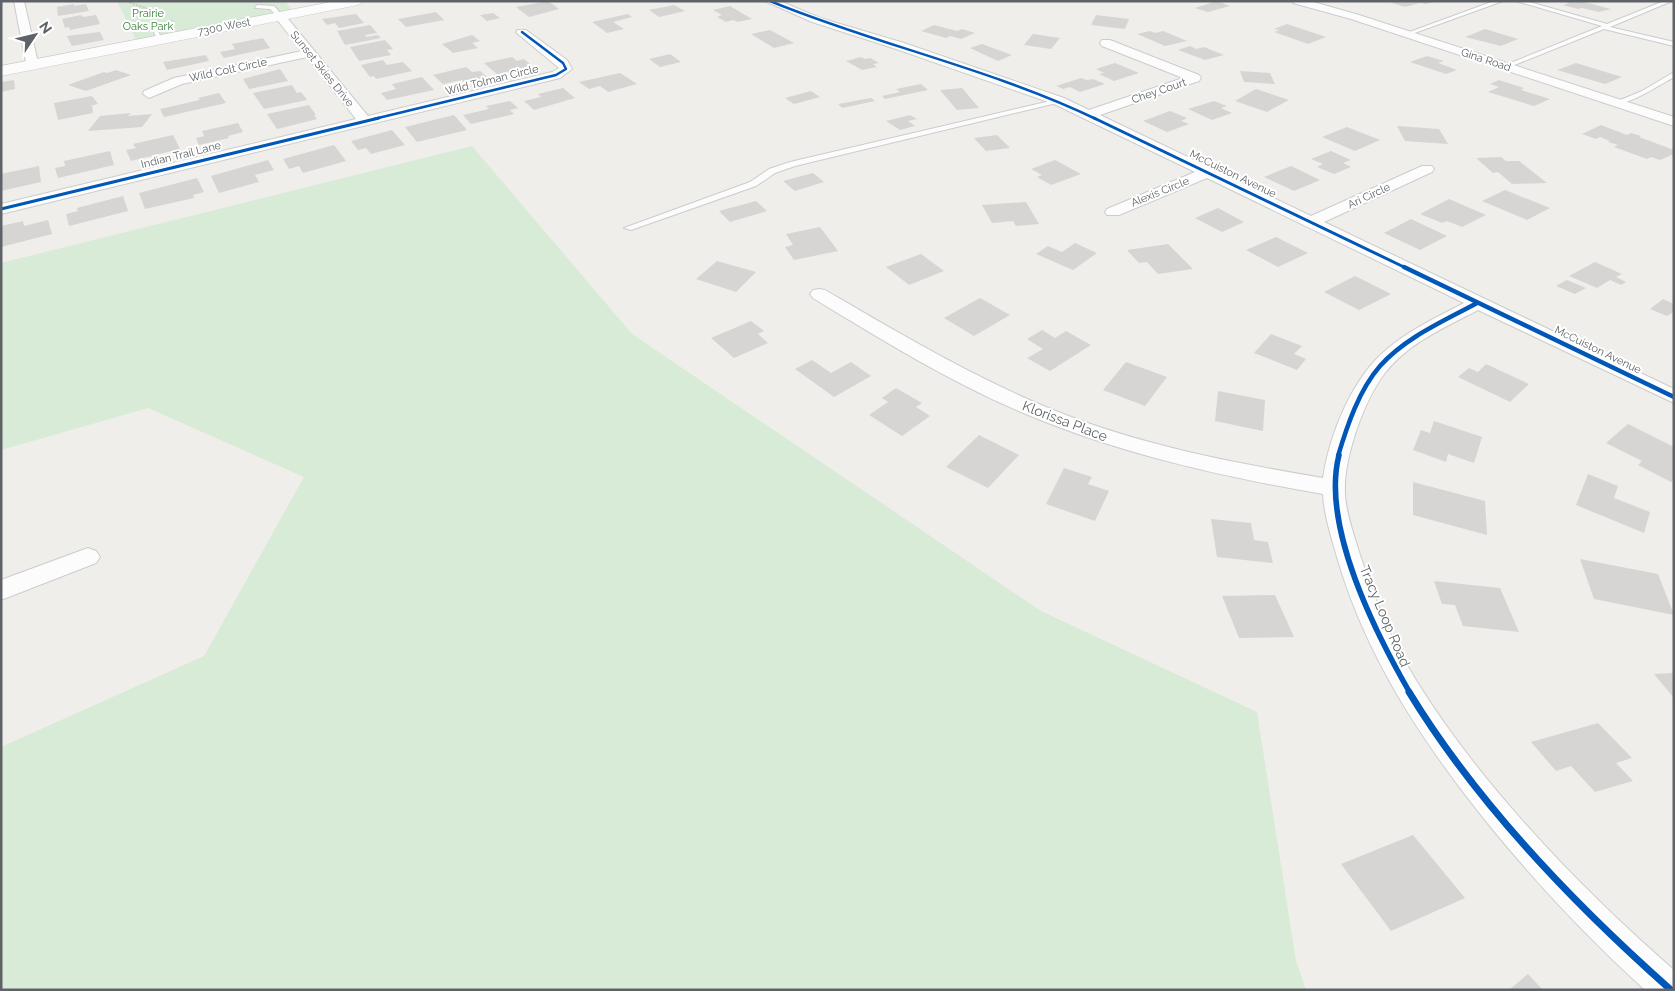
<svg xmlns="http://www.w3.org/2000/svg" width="1675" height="991" font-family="Raleway,sans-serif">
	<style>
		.green { fill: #d8ebd6 }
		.building { fill: #d6d5d3 }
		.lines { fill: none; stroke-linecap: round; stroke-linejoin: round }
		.service-casing { stroke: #cbcccc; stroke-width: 2 }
		.minor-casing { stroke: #cbcccc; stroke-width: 2 }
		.tertiary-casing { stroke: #cbcccc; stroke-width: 1 }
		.path { stroke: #cacfcc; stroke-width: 2; stroke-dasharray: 2.5 1; stroke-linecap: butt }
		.service { fill: #fdfcfc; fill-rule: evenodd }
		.minor { fill: #fdfcfc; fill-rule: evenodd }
		.tertiary { fill: #fdfcfc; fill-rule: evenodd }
		.cycleway-far4-casing { stroke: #fff; stroke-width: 4.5 }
		.cycleway-far3-casing { stroke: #fff; stroke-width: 5 }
		.cycleway-far2-casing { stroke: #fff; stroke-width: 7 }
		.cycleway-far1-casing { stroke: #fff; stroke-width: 9 }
		.cycleway-casing { stroke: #fff; stroke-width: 10 }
		.cycleway-far4 { stroke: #0057b8; stroke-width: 2.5 }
		.cycleway-far3 { stroke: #0057b8; stroke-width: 3 }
		.cycleway-far2 { stroke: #0057b8; stroke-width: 4.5 }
		.cycleway-far1 { stroke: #0057b8; stroke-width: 5.5 }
		.cycleway { stroke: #0057b8; stroke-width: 7 }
		.labels { text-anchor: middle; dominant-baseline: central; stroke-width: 4; stroke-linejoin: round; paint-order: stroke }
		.far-park-label { font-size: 11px; fill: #348238; stroke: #fff }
		.far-street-label { font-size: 11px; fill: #5f6368; stroke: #fff }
		.street-label { font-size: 14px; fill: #5f6368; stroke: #fff }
	</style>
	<rect width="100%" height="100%" fill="#efeeea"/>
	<g class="green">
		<polygon points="117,1 285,1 293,11 136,40"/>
		<polygon points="472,146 632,334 1041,611 1257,712 1296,961 1306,990 1,990 1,747 204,656 304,477 148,408 1,450 1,263"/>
	</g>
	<g class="building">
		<polygon points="548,1 559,9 529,17 516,7"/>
		<polygon points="1217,1 1230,6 1208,12 1195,8"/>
		<polygon points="1386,1 1434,1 1434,2 1426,4 1420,3 1405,7"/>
		<polygon points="1563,1 1581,1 1611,9 1599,12 1582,8 1578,9 1563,5 1569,3"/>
		<polygon points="74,4 74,6 86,4 89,11 58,16 57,7"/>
		<polygon points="674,5 685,11 659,17 649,10"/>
		<polygon points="730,6 752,19 738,22 733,20 726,22 717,17 722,15 713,10"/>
		<polygon points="436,12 444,20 406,27 398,19"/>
		<polygon points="493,13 500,18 487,21 480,15"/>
		<polygon points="356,14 364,23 339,28 335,23 327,25 322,19"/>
		<polygon points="628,14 632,17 613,22 624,29 607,33 592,22"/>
		<polygon points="81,15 83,17 96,15 100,24 70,30 69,27 65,28 62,19"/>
		<polygon points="1096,15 1129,19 1125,29 1091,25"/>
		<polygon points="1287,24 1326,37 1308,44 1274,32 1280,30 1274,29"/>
		<polygon points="370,25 377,33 365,35 366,37 378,35 381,38 345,45 337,31"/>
		<polygon points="934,25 957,31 962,29 975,33 961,39 950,36 946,38 921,31"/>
		<polygon points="1485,29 1518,39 1501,46 1465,37"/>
		<polygon points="770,30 794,43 774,48 751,34"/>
		<polygon points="1150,31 1155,33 1163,31 1187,41 1165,46 1137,34"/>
		<polygon points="100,32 104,40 72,46 67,36"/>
		<polygon points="1033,34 1060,38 1051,49 1024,45"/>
		<polygon points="472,35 480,41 472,43 478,48 453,53 442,44"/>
		<polygon points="263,38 270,48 224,58 220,52 235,49 232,44"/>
		<polygon points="385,40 393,49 387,50 391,55 359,61 350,47"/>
		<polygon points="982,44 1012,55 998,61 970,48"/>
		<polygon points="1190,46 1196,49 1204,47 1224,55 1205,60 1178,50"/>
		<polygon points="670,54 681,62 660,67 649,59"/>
		<polygon points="206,55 209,61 167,70 163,62"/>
		<polygon points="1427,56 1444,61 1438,63 1457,70 1446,74 1410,62"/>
		<polygon points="512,57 517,61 524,59 531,65 498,75 484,63"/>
		<polygon points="861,57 865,59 870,58 879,63 873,64 877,67 862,70 846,61"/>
		<polygon points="383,60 387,65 403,62 412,71 376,79 374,76 370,77 361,65"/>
		<polygon points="1115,63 1139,73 1114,81 1099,74 1104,73 1096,69"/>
		<polygon points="1576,63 1622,77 1605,84 1557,70"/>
		<polygon points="466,67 472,72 480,71 487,77 465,83 462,80 443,84 433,75"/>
		<polygon points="280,69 288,81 249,89 243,79"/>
		<polygon points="116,70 131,75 86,91 68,85 104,72 107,73"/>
		<polygon points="1240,71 1270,73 1275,84 1244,82"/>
		<polygon points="620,73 637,84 608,92 600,86 589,89 579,82"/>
		<polygon points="422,77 434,90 387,100 381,93 396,89 392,84"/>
		<polygon points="1081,78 1087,80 1093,79 1105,84 1080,92 1070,87 1063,89 1056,86"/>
		<polygon points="14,80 15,89 1,92 1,82"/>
		<polygon points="1499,80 1524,88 1521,90 1550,99 1534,106 1488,92 1499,87 1490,84"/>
		<polygon points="921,84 928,90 885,99 882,96 900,92 896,89"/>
		<polygon points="292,85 297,93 301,92 307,100 264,109 253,93"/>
		<polygon points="563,88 575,98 534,110 524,101 541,97 538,94"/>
		<polygon points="962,88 979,108 957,110 940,90"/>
		<polygon points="1256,89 1289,100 1267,112 1235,101"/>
		<polygon points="811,91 820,97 794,104 785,98"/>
		<polygon points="219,93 226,103 164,117 160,109 200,100 198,98"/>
		<polygon points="92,96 98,104 90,106 92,106 93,113 58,120 54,103"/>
		<polygon points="871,98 875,101 842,108 838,104"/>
		<polygon points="510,101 518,108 510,110 514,114 471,124 463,115 489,109 486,106"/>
		<polygon points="1214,101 1227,106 1221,108 1232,113 1212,120 1188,109"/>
		<polygon points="309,105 316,115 314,115 317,119 277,129 267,114"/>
		<polygon points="1170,111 1187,118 1181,121 1189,124 1167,132 1143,121"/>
		<polygon points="131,113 128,116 152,114 142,127 88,131 100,116"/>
		<polygon points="454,115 467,130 417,142 405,127"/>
		<polygon points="910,115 917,119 908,121 915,126 900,130 886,121"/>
		<polygon points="238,123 243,132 228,136 229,138 199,145 196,138 204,136 202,131"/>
		<polygon points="1601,125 1627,135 1631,133 1641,136 1639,137 1674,150 1674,154 1660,160 1651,157 1647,159 1614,147 1618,145 1608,142 1610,141 1600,137 1596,139 1582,134"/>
		<polygon points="1397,126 1439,129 1448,144 1405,141"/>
		<polygon points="1347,127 1380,140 1355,151 1322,137"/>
		<polygon points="392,130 405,145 371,154 366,148 358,150 351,141"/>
		<polygon points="173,135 180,149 131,161 126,150 136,148 133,144"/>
		<polygon points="997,135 1010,148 986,151 974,138"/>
		<polygon points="334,145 346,161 303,173 299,166 289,169 283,159"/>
		<polygon points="110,151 114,165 58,178 55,168 65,166 64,161"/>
		<polygon points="1331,151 1351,160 1343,163 1351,167 1334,174 1317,167 1323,164 1311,159"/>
		<polygon points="1501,157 1506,161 1519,161 1547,183 1512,184 1498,172 1493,173 1476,158"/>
		<polygon points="268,160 274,170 255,175 259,182 219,193 211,176"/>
		<polygon points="1055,160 1081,174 1051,185 1037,177 1042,175 1031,169"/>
		<polygon points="39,166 41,182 1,191 1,174"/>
		<polygon points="1291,166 1320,180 1294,191 1264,177"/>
		<polygon points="813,173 824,182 795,191 783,181"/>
		<polygon points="197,178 204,192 193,195 194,198 145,209 139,193"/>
		<polygon points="1505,190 1550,208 1527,220 1482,201"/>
		<polygon points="123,196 128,211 69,226 66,214 78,211 77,208"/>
		<polygon points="1449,199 1486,215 1462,227 1447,221 1442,223 1420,214"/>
		<polygon points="756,201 767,211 730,222 719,211"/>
		<polygon points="1026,202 1039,224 1016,226 1013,221 992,223 982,205"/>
		<polygon points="1218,208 1244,222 1222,232 1195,218"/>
		<polygon points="1411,219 1447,236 1420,250 1384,233"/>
		<polygon points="48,220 52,234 1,247 1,226 23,221 24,226"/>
		<polygon points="820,227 838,251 794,260 785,247 793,245 786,234"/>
		<polygon points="1276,237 1308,253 1278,267 1246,250"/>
		<polygon points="1075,243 1097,253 1073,270 1036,254 1048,246 1062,252"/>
		<polygon points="1168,244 1193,269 1158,274 1147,262 1139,263 1127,250"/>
		<polygon points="921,254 944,271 909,285 886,267"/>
		<polygon points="717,261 756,272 736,292 696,279"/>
		<polygon points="1595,262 1622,274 1616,277 1626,282 1621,285 1610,280 1597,288 1569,276"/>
		<polygon points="1355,276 1391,294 1359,310 1324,292"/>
		<polygon points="1567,280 1586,288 1575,294 1556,286"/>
		<polygon points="980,298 1010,315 974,336 944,318"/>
		<polygon points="1663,299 1674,304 1674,312 1667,316 1650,309"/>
		<polygon points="751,321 764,331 758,334 768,343 734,358 711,338"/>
		<polygon points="1042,330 1055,338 1066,331 1091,345 1050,371 1027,358 1043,349 1027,339"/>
		<polygon points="1271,334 1302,346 1294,354 1306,359 1297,370 1254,353"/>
		<polygon points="812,360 831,373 851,362 871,376 834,397 795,369"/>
		<polygon points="1126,362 1167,377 1145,406 1103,390"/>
		<polygon points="1486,364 1529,384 1510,402 1458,377 1469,368 1478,372"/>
		<polygon points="896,388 922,403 916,407 930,416 902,436 869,415 888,402 882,398"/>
		<polygon points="1218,391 1265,400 1263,431 1215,421"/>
		<polygon points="1434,421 1482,437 1474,463 1448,454 1446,462 1413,450 1421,430 1430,433"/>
		<polygon points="1628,424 1674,447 1674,479 1671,482 1638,465 1642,461 1606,443"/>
		<polygon points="979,435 1019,455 988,488 946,467"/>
		<polygon points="1064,468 1092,477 1088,484 1109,491 1095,521 1046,504"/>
		<polygon points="1588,474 1618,486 1614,498 1650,512 1644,533 1576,505"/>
		<polygon points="1413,482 1485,501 1487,535 1413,515"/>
		<polygon points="1211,519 1251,523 1254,540 1268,542 1273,563 1217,557"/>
		<polygon points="1580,559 1658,574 1674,615 1594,599"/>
		<polygon points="1434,581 1500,588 1519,632 1463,626 1455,605 1442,604"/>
		<polygon points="1275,595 1294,637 1239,638 1222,596"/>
		<polygon points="1674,673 1674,698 1654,674"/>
		<polygon points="1598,723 1632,758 1616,763 1633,781 1595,792 1571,766 1556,771 1531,742"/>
		<polygon points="1413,835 1465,898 1391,931 1341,864"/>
		<polygon points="1528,974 1543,990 1509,990"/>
	</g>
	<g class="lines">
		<g class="service-casing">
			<g id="service">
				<polygon points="1494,1 1503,1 1409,35 1404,34"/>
				<polygon points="1516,1 1526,1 1607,24 1664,1 1672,1 1610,27 1674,42 1674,46 1604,29 1507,68 1503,68 1503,66 1602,26"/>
				<polygon points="257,5 274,6 283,16 278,17 270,9 255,8"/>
				<polygon points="172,21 174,24 158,31 162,39 157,40 153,29 159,25"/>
				<path d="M1674 72V77C1663 83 1623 109 1613 103L1642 91Z"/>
				<polygon points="1059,99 1062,101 1061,102 795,166 775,173 756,186 631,230 624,228 750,182 769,169 790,162"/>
			</g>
		</g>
		<g class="minor-casing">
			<g id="minor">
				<polygon points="14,1 24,1 38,63 36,66 28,66 26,63"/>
				<path d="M765 1H780L820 18 904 43 1064 98 1089 110 1183 78 1102 46 1100 43 1102 40H1110L1199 75 1201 78 1199 81 1100 115 1311 216 1422 166H1432L1434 169 1432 172 1324 222 1674 389V403L1478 310C1446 327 1408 343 1385 373 1364 400 1343 459 1345 494 1346 514 1354 535 1360 555 1371 588 1383 621 1399 651 1463 767 1574 883 1674 970V990H1645C1589 939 1537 884 1489 825 1424 744 1366 658 1337 557 1331 536 1324 515 1323 494 1224 477 1126 455 1033 417 956 386 884 341 813 298L810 294 813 290 819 289 825 290C897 332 969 375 1046 407 1134 444 1229 462 1323 478 1329 436 1352 378 1386 350 1409 330 1437 317 1464 303L1207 178 1119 215H1107L1105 212 1107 209 1195 172 1054 104 896 49 812 22Z"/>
				<polygon points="1292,1 1310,1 1359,15 1674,117 1674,126 1351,19 1293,3"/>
				<polygon points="280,13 284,14 368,116 552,72 559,68 518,34 516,32 518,30 526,30 567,60 572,69 560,78 1,214 1,204 356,119 307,57 182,84 149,98 143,94 144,91 174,78 302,51 274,16"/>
				<polygon points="88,548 96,551 100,557 96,563 1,600 1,580"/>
			</g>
		</g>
		<g class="tertiary-casing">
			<polygon id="tertiary" points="336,1 364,1 358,5 1,76 1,66"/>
		</g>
		<polyline class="path" points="126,1 150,10 152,15"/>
		<use href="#service" class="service"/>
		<use href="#minor" class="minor"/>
		<use href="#tertiary" class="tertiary"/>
		<g class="cycleway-far4-casing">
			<g id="cycleway-far4">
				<path d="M770 1C877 45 992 69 1096 119"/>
				<polyline points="374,119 556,75 566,69 563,63 522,32"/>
			</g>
		</g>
		<g class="cycleway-far3-casing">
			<g id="cycleway-far3">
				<polyline points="1094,118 1406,268"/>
				<polyline points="1,209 379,118"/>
			</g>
		</g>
		<g class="cycleway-far2-casing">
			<g id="cycleway-far2">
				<polyline points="1404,267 1674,397"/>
				<path d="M1338 456C1347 426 1359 390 1380 366 1406 337 1444 321 1477 303"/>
			</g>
		</g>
		<g class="cycleway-far1-casing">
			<path id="cycleway-far1" d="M1339 455C1321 525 1375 632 1410 693"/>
		</g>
		<g class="cycleway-casing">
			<path id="cycleway" d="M1409 692C1476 802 1575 905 1671 990"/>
		</g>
		<use href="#cycleway-far4" class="cycleway-far4"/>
		<use href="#cycleway-far3" class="cycleway-far3"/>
		<use href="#cycleway-far2" class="cycleway-far2"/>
		<use href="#cycleway-far1" class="cycleway-far1"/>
		<use href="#cycleway" class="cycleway"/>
	</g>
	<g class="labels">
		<g class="far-park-label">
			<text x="148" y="13">Prairie<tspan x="148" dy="13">Oaks Park</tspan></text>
		</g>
		<g class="far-street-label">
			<text transform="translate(224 27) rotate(-11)">7300 West</text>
			<text transform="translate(1486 60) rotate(18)">Gina Road</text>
			<text transform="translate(322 69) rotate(51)">Sunset Skies Drive</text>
			<text transform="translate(228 70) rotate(-12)">Wild Colt Circle</text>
			<text transform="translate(492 80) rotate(-14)">Wild Tolman Circle</text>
			<text transform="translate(1159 91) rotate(-19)">Chey Court</text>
			<text transform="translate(181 155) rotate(-14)">Indian Trail Lane</text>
			<text transform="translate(1233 174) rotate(26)">McCuiston Avenue</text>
			<text transform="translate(1160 192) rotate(-22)">Alexis Circle</text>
			<text transform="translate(1369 196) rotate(-25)">Ari Circle</text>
			<text transform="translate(1598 350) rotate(26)">McCuiston Avenue</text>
		</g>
		<g class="street-label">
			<text transform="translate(1065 421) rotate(21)">Klorissa Place</text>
			<text transform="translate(1385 616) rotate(67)">Tracy Loop Road</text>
		</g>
	</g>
	<rect width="1675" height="991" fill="none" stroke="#5f6368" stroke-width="5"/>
	<g transform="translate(35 35) rotate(55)" stroke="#ffffff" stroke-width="4" paint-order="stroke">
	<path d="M0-4L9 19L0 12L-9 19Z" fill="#5f6368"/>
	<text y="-8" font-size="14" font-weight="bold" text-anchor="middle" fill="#5f6368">N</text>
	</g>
</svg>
